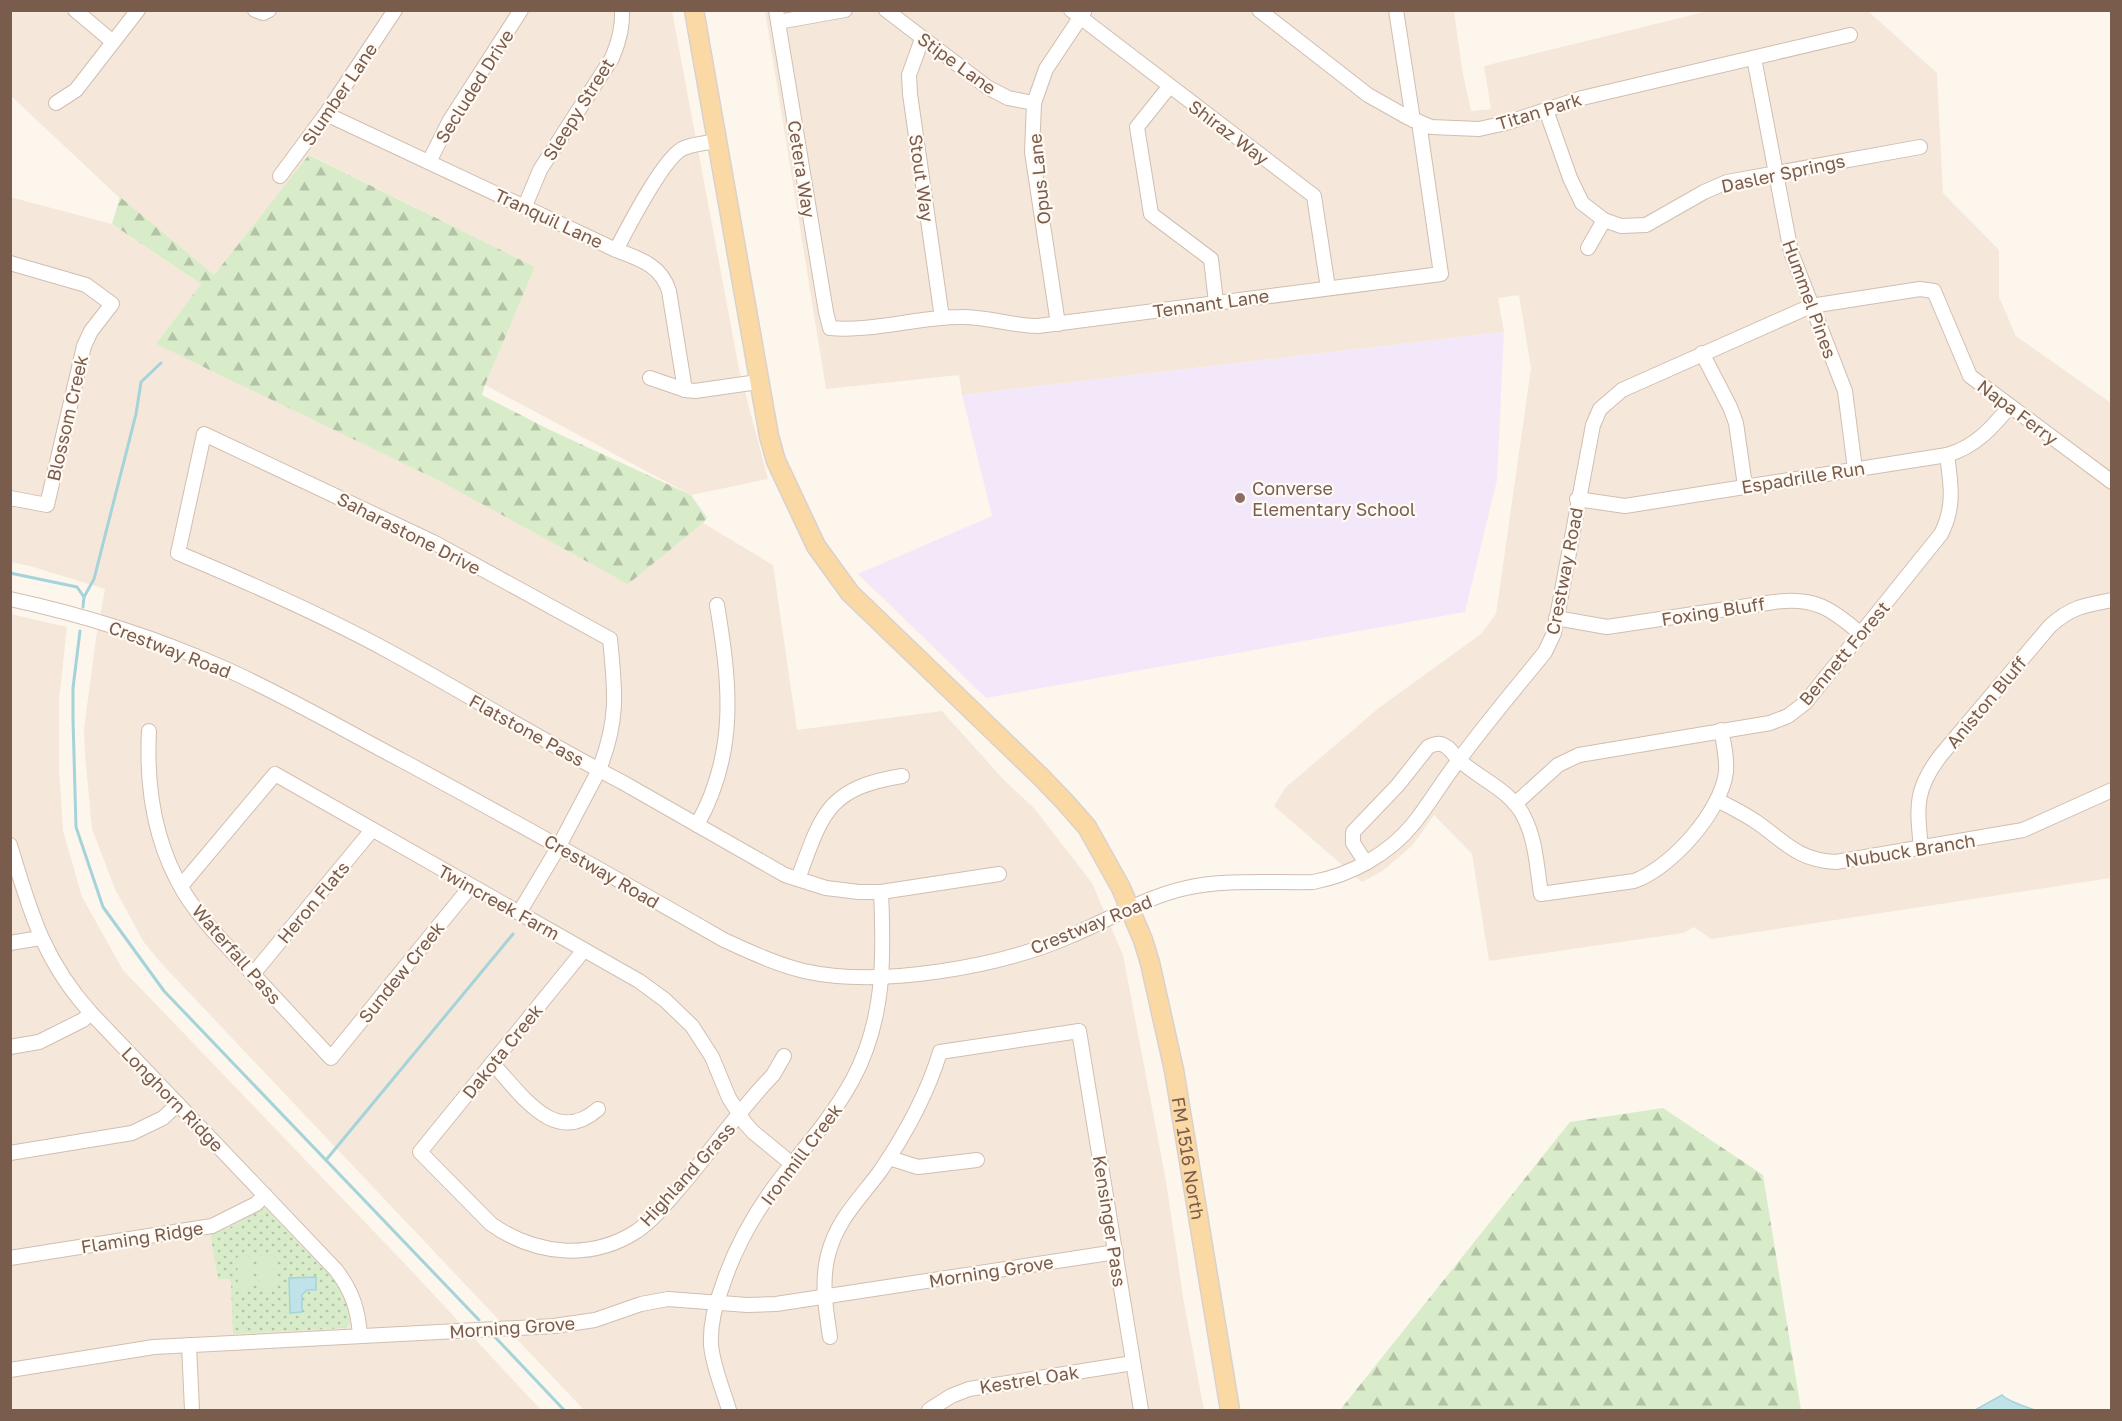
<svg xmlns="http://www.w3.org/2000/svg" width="2122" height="1421" font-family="'Golos Text',sans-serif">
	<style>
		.residential { fill: #f5e8da }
		.education { fill: #f3e8fa }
		.forest { fill: url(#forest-firs) }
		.park { fill: url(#park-dots) }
		.pitch { fill: #d8ecc9 }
		.water { fill: #bfe3e8; stroke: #a5d3da; stroke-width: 1.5 }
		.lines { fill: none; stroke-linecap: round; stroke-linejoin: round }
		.stream { stroke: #a5d3da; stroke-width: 3 }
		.minor-casing { stroke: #d1beb0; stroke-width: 16 }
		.major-casing { stroke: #dad1cd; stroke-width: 21 }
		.minor { stroke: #fff; stroke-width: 14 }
		.major { stroke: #fbd9a5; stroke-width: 18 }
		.education-dot { fill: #8d6e63; stroke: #fffaf3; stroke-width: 2 }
		.labels { text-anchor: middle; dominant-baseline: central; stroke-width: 4.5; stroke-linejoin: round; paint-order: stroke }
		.street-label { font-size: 18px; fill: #7a5c4d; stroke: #fffaf3 }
		.education-label { font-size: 18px; fill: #785e54; stroke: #fffaf3; text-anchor: start }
	</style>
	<defs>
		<pattern id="forest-firs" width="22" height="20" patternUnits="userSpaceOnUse" patternTransform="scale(1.5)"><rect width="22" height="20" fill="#d8ecc9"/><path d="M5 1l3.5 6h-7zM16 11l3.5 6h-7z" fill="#b4c2a5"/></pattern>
		<pattern id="park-dots" width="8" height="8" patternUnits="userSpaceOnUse" patternTransform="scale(1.5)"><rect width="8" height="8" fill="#d8ecc9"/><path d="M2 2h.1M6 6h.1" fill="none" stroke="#b4c2a5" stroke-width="1.8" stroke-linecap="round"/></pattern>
	</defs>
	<rect width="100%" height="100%" fill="#fdf6ec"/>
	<g class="residential">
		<polygon points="10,11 672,11 739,369 768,479 691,495 485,385 535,267 310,155 214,275 141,218 11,96"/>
		<polygon points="765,11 1454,11 1462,69 1471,111 1491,109 1484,66 1708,11 1868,11 1937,73 1943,193 1999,250 1999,297 2016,336 2111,403 2111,878 1711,939 1694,927 1683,933 1489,961 1472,854 1434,815 1412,846 1381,872 1362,882 1274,806 1285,788 1380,707 1481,634 1496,614 1531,368 1519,295 1498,298 1504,332 962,395 959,375 826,389"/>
		<polygon points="10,197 112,224 201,284 156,344 365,442 495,508 628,583 703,523 773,565 797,730 942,711 1003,779 1034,808 1092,883 1123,955 1166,1181 1184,1303 1204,1410 584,1410 161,963 143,941 115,889 92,829 85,755 84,729 96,638 105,589 30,566 11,562"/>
		<polygon points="11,614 67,627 59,700 59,768 63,831 82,897 123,970 408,1267 541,1410 11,1410"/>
	</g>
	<polygon class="education" points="1504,332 1497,480 1465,612 986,698 858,574 992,516 962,395"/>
	<g class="forest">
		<polygon points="309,155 535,267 485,385 482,395 548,429 691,495 707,518 703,523 628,584 442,482 156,344 201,284 112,224 120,197 214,275"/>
		<polygon points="1663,1108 1763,1175 1801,1410 1340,1410 1570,1122"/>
	</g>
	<path class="park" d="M265 1207C279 1222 293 1237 307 1252 326 1271 355 1295 349 1326L346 1328 233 1334 231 1283 229 1279H218L210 1232 229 1228Z"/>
	<g class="pitch">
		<polygon points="274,1255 275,1288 260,1289 259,1256"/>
		<polygon points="252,1256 253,1289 238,1289 237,1257"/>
	</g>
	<g class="water">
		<polygon points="316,1277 316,1290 307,1290 302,1295 302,1312 290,1313 289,1278"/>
		<path d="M2002 1395C2007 1401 2026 1407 2035 1410H1975Z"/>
	</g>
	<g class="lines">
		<g class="stream">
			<polyline points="10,573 77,587 84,597 83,607"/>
			<polyline points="84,597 94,579 136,414 141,382 161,363"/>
			<polyline points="80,631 73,688 73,719 76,827 103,907 164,991 479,1320"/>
			<polyline points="326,1160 513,934"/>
			<polyline points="495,1337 564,1410"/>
		</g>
		<g class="minor-casing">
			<g id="minor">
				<polyline points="75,10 113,42"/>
				<polyline points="255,10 263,13 269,10"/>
				<path d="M776 10 826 312 830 328C873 332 917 317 960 317 986 316 1011 326 1038 326L1441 274 1419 122"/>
				<polyline points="886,10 987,87 1008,98 1034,103"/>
				<polyline points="1071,10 1314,196 1328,288"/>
				<polyline points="1259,10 1368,95 1407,117 1431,127 1479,129 1506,123 1582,98 1850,35"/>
				<polyline points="1396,10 1413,120"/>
				<polyline points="778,22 845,10"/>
				<polyline points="922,39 909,75 910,94 942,318"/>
				<polyline points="1754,58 1791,252 1845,391 1855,469"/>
				<polyline points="1169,87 1137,127 1151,214 1211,259 1216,302"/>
				<polyline points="56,103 76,90 138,10"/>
				<polyline points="1546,110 1570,178 1582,203 1604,220 1621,226 1646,225 1704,192 1727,182 1920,147"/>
				<path d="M326 114 616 250C640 259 661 265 669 291L685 390"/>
				<polyline points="429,162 450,120 521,10"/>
				<polyline points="280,176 326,114 395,10"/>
				<path d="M525 206 540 170 612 58C619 42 623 28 622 10"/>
				<polyline points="1588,248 1604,220"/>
				<path d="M616 250C627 229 665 155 684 148 694 144 706 143 717 141"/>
				<polyline points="10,263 86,285 112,304 91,331 84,346 47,505 10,498"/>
				<polyline points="1058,324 1032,152 1034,103 1046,69 1084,12"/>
				<polyline points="1702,353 1730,407 1736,423 1745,486"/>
				<polyline points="650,378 685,390 695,391 758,382"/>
				<path d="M1577 499 1625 506 1947 455C1975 447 1992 428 2010 406"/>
				<path d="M10 599C84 615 157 638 226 669 286 696 344 730 403 761 511 819 617 879 724 940 750 952 776 964 804 971 879 988 998 967 1068 937 1107 921 1145 897 1186 888 1222 879 1275 883 1313 882 1351 875 1389 854 1414 823 1430 803 1443 780 1459 760 1486 723 1516 688 1545 652L1554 633 1593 425 1600 409 1622 390 1811 306 1920 289 1934 291 1970 376 2112 482"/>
				<path d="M1556 618 1607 627 1774 602C1814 596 1832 609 1861 634"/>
				<path d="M149 731C146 787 155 845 185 894 203 922 227 946 250 971 277 1000 304 1029 331 1058L471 886"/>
				<path d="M1717 800C1731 807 1745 814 1758 823 1786 843 1798 860 1836 862L2023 830 2112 790"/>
				<path d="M1515 804 1558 765 1579 755 1770 723 1788 716 1805 703 1941 534C1955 507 1951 484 1947 455"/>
				<path d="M697 825C738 752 730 683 717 605"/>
				<path d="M10 845C30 911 43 960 91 1013L336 1270C352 1291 358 1309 360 1335"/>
				<path d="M1921 848C1917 807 1914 790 1941 755L2050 626C2071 607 2085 605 2112 600"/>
				<path d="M1366 863 1353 843V832L1398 785 1428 747C1432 745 1436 743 1441 744 1449 746 1453 754 1458 759 1479 779 1511 790 1524 817 1536 840 1537 869 1541 894L1634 881C1671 868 1721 812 1726 772 1727 758 1724 744 1721 730"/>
				<path d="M798 879C822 814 827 788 902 776"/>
				<polyline points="181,886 275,774 639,981 665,1000 692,1026 712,1057 729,1098 745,1123 753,1132 792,1164"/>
				<path d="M519 913 559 846 599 770 600 767C619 718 615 690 610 639L433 542 204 434 178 553C250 583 323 615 392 653 469 695 544 742 622 782L785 875 826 888 859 892H881L999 874"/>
				<polyline points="10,943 40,938"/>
				<path d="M584 950 420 1152 491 1224C535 1255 591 1261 637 1231 657 1217 672 1196 688 1178 716 1144 742 1107 773 1075L784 1056"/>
				<polyline points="253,974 372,830"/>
				<polyline points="10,1047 39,1042 83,1020 91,1013"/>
				<path d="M492 1063C521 1093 554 1148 598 1109"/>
				<polyline points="10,1153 132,1133 163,1118 178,1104"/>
				<polyline points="889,1158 918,1167 977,1160"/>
				<polyline points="10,1258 212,1226 256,1204 265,1195"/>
				<path d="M830 1337C826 1310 821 1282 828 1255 837 1219 860 1199 881 1170 906 1133 927 1095 940 1052L1079 1031 1141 1410"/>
				<polyline points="189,1345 192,1410"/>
				<polyline points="10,1370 154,1347 554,1326 595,1320 641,1304 668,1299 747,1305 776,1304 1116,1252"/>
				<path d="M729 1410C723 1389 713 1367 711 1345 710 1325 715 1305 722 1287 735 1247 755 1212 780 1179 806 1146 833 1116 853 1079 885 1019 884 957 881 892"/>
				<polyline points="929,1410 951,1396 969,1389 1133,1363"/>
			</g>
		</g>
		<g class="major-casing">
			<g id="major">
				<path id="s1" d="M694 10 769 436 776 461 816 546 850 593 1041 777 1065 802 1087 827 1121 888 1143 940 1150 963 1174 1070 1230 1410"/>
			</g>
		</g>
		<use href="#minor" class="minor"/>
		<use href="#major" class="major"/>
	</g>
	<circle class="education-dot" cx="1240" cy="498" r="6"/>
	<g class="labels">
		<g class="street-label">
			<text transform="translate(957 63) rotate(36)">Stipe Lane</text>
			<text transform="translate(474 86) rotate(-58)">Secluded Drive</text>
			<text transform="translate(339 94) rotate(-56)">Slumber Lane</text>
			<text transform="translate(578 109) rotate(-58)">Sleepy Street</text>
			<text transform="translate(1539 111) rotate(-17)">Titan Park</text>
			<text transform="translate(1229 132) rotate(37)">Shiraz Way</text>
			<text transform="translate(802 169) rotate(81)">Cetera Way</text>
			<text transform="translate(1783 173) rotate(-12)">Dasler Springs</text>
			<text transform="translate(922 178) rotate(82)">Stout Way</text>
			<text transform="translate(1039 179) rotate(-96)">Opus Lane</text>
			<text transform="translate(549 218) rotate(25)">Tranquil Lane</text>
			<text transform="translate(1810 299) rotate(70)">Hummel Pines</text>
			<text transform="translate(1211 303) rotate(-8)">Tennant Lane</text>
			<text transform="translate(2018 412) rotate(37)">Napa Ferry</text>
			<text transform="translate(67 418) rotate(-77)">Blossom Creek</text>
			<text transform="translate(1803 477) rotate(-9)">Espadrille Run</text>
			<text transform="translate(409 533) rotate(27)">Saharastone Drive</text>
			<text transform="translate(1564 571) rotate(-79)">Crestway Road</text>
			<text transform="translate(1713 611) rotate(-9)">Foxing Bluff</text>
			<text transform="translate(170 649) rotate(21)">Crestway Road</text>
			<text transform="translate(1844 653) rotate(-50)">Bennett Forest</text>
			<text transform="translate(1986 702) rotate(-50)">Aniston Bluff</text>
			<text transform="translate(527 730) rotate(29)">Flatstone Pass</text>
			<text transform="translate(1910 850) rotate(-9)">Nubuck Branch</text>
			<text transform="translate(602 871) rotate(30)">Crestway Road</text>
			<text transform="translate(313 902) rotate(-50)">Heron Flats</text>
			<text transform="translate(499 902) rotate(29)">Twincreek Farm</text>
			<text transform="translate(1091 924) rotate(-22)">Crestway Road</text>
			<text transform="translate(237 954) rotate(49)">Waterfall Pass</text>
			<text transform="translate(401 972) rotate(-51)">Sundew Creek</text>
			<text transform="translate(502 1051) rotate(-51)">Dakota Creek</text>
			<text transform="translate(173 1099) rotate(46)">Longhorn Ridge</text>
			<text transform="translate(801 1154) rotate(-53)">Ironmill Creek</text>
			<text stroke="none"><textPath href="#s1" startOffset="1293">FM 1516 North</textPath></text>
			<text transform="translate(687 1174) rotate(-48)">Highland Grass</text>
			<text transform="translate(1110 1221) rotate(81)">Kensinger Pass</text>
			<text transform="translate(142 1237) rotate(-9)">Flaming Ridge</text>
			<text transform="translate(991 1271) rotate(-9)">Morning Grove</text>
			<text transform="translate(512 1327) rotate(-4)">Morning Grove</text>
			<text transform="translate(1029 1379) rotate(-9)">Kestrel Oak</text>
		</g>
		<g class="education-label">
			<text x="1252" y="488">Converse<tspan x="1252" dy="21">Elementary School</tspan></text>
		</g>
	</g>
	<rect width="2122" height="1421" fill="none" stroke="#7a5c4d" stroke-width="24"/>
</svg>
